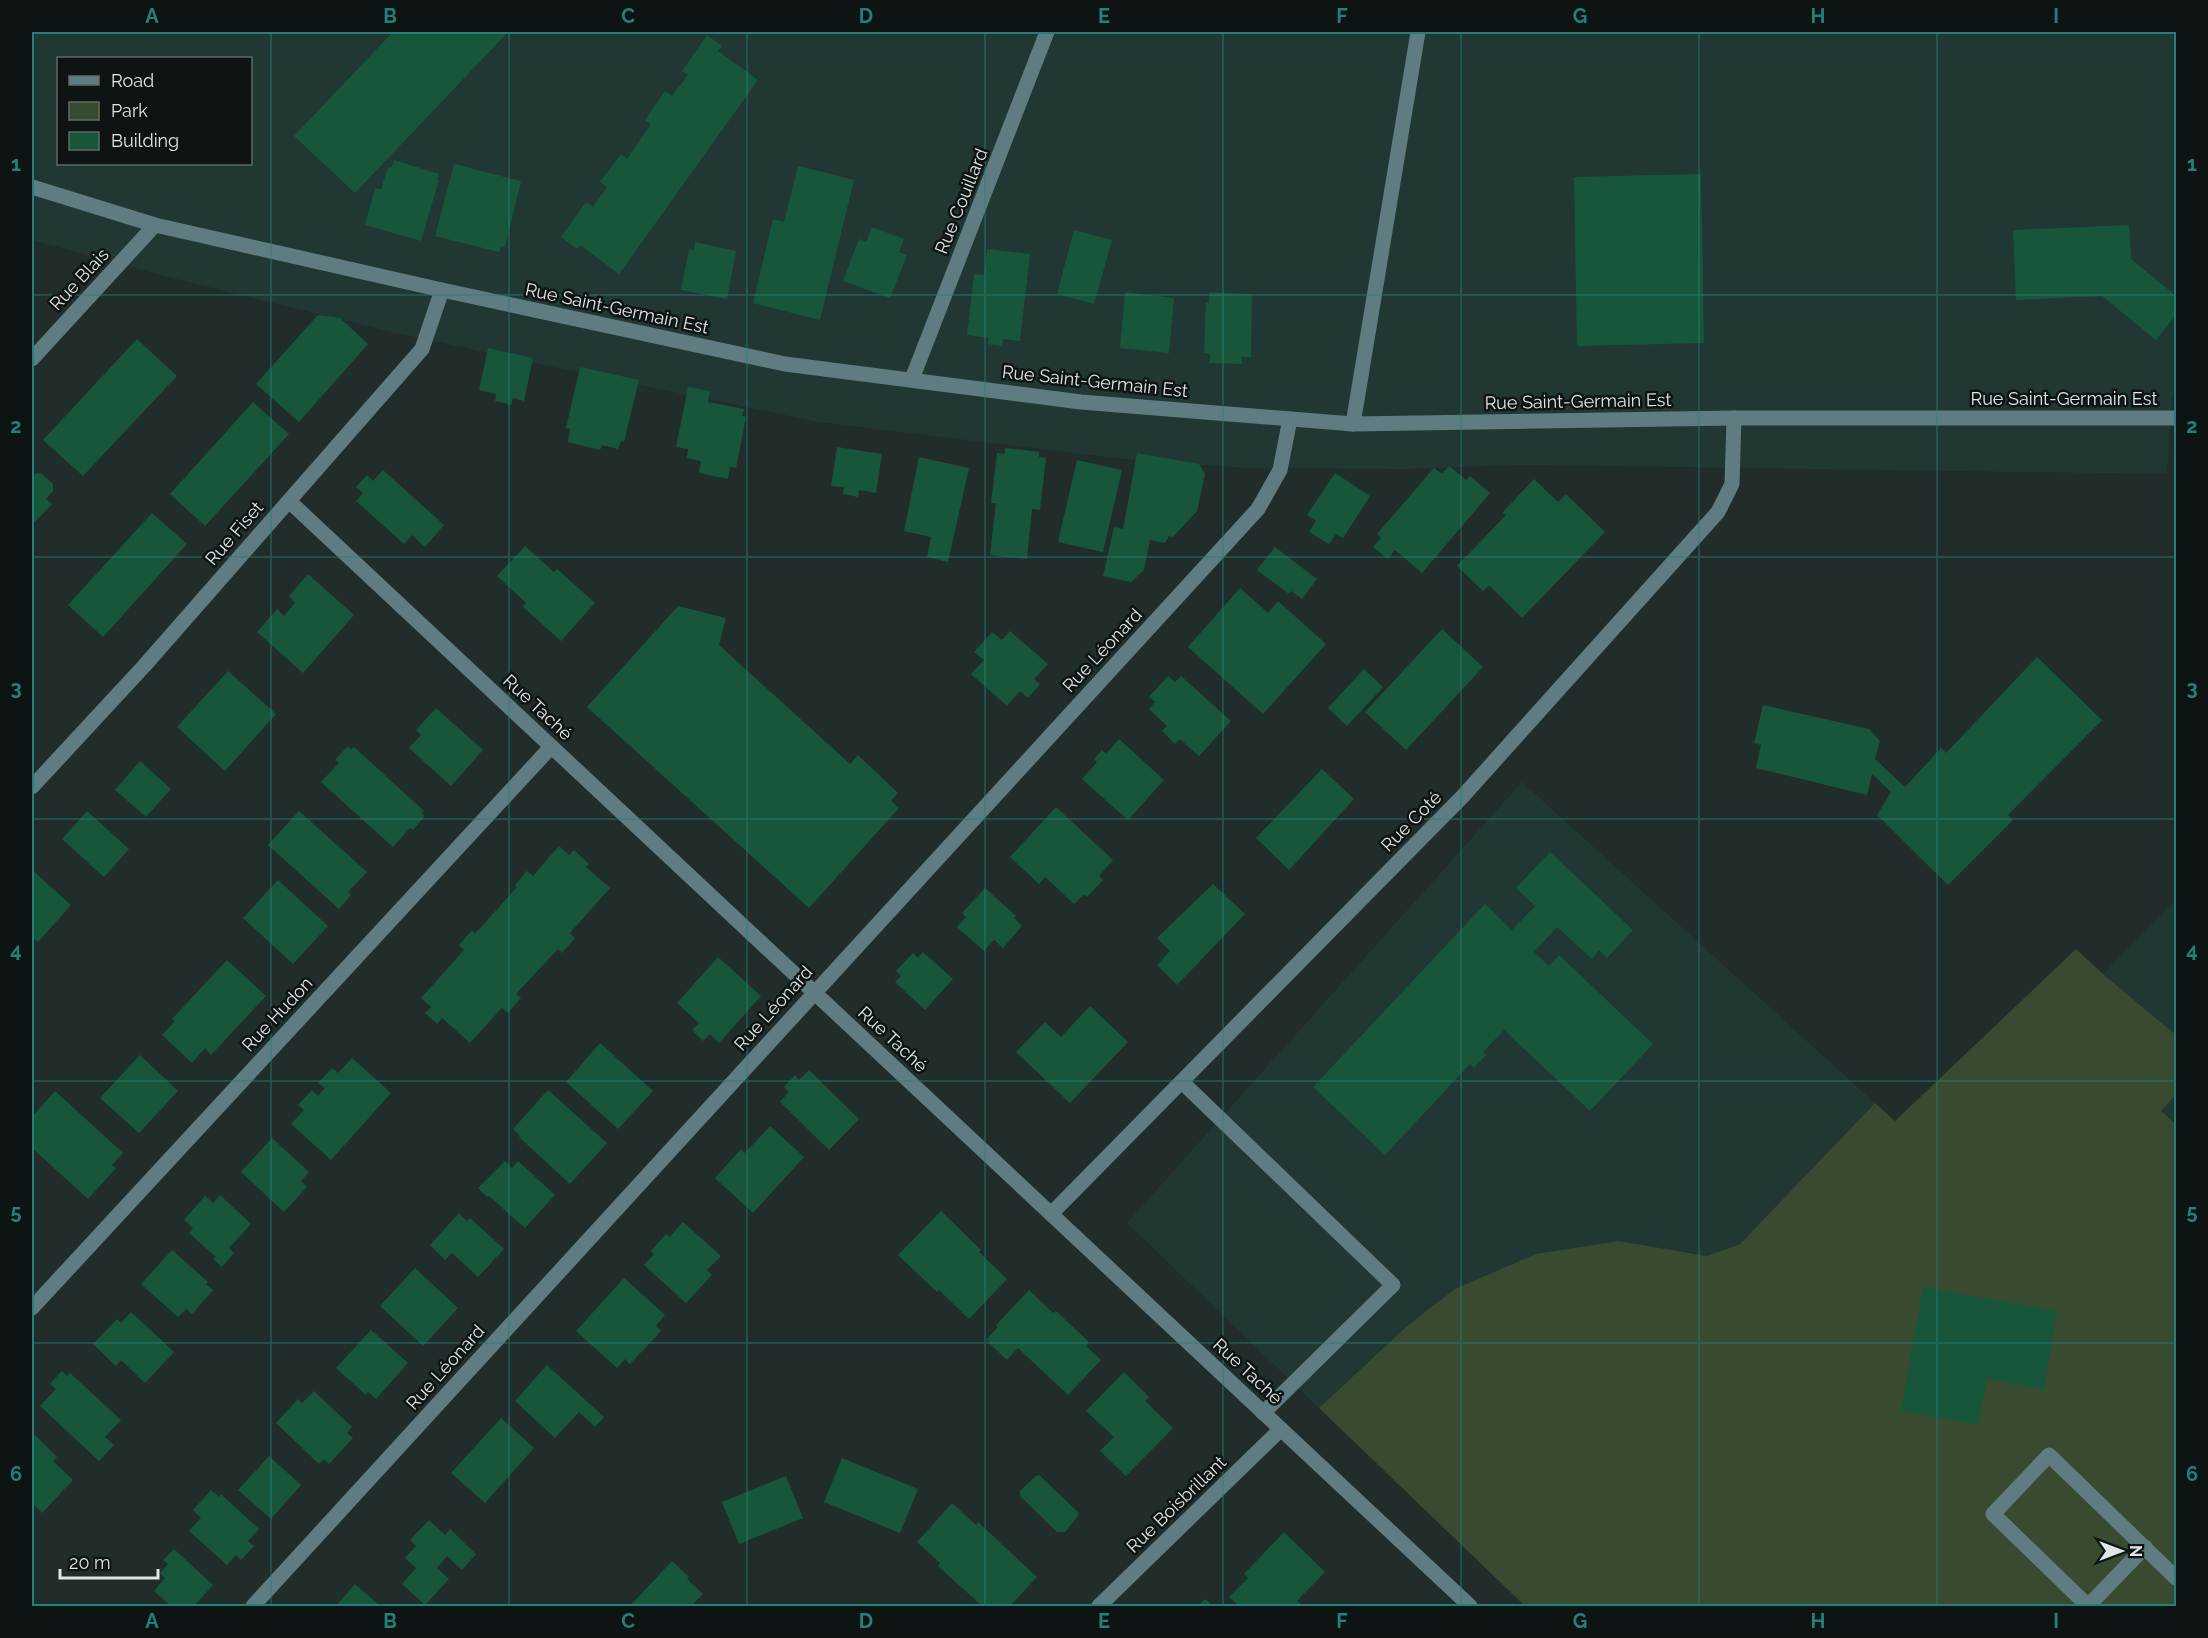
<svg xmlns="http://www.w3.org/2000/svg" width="2208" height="1638" font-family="Raleway,sans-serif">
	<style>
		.built { fill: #213733; fill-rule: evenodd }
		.green { fill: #384b30 }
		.building { fill: #18563b }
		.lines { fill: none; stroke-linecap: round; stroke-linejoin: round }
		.minor { stroke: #5e7c81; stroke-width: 15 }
		.grid { fill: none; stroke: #24817a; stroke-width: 1.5; stroke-opacity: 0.55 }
		.labels { text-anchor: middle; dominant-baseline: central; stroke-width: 5; stroke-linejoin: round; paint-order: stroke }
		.street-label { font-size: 18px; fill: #dee7e5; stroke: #0e1413 }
		.neatline { fill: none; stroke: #24817a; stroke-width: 2 }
		.grid-label { font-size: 20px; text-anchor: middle; font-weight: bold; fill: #24817a }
	</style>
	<rect width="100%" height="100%" fill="#202d2b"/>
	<g class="built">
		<path d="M32 32H2176V385L2172 399 2167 474 1522 465 1403 469 1245 468 1124 459 818 422 529 362 392 332 172 278 32 240ZM58 58H250V164H58Z"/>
		<polygon points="1522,782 1875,1103 1740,1244 1707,1256 1619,1241 1407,1326 1319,1408 1127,1223"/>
		<polygon points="2176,901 2176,1035 2103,974"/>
		<polygon points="2176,1095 2176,1124 2161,1111"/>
	</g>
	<polygon class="green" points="2076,949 2103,974 2176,1035 2176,1095 2161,1111 2176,1124 2176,1606 1525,1606 1319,1408 1407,1326 1455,1289 1536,1254 1619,1241 1707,1256 1740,1244 1875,1103 1895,1121"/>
	<g class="building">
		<polygon points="393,32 508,32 355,193 294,136"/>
		<polygon points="707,35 722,46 718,51 758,80 619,274 580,245 577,249 561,237 586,202 593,207 607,187 600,182 621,154 627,159 651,124 645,120 665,91 672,96 688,75 682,71"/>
		<polygon points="394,160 439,174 437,180 439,180 421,241 365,225 375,188 381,189 388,167 391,168"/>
		<polygon points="454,164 521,181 505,247 501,246 499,252 435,236"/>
		<polygon points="798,166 854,180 820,320 753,303 773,219 784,222"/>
		<polygon points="1701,174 1704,343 1577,346 1574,177"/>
		<polygon points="2129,225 2131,259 2176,296 2176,315 2156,340 2102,296 2016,300 2013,230"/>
		<polygon points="872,227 904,239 899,252 907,255 890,298 843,281 859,239 866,242"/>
		<polygon points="1074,230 1112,240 1094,304 1057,294"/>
		<polygon points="695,242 736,251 727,299 681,290 689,249 694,250"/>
		<polygon points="987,249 1030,254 1020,341 1003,339 1002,346 987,344 989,338 967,335 974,274 984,275"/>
		<polygon points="1125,292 1174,298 1169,353 1120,348"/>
		<polygon points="1209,292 1252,294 1251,357 1242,357 1242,364 1210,363 1210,354 1204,353 1206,303 1209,303"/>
		<polygon points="318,315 340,318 368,344 299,422 256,384"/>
		<polygon points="137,339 177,376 83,476 43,440"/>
		<polygon points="488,348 533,358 524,401 513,398 511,405 495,401 496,394 479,390"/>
		<polygon points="580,367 639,380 624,442 621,441 618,449 602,445 600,450 568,442 570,429 566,428"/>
		<polygon points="688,387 710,391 708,402 744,409 742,416 746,417 736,468 730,467 728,479 699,473 701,461 687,458 688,449 676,447"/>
		<polygon points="253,402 289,434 205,526 170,494"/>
		<polygon points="837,447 882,454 876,493 859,490 858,497 843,494 844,487 831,486"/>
		<polygon points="1005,448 1039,452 1039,457 1046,458 1040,510 1032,509 1027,559 990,555 996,503 991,503 997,453 1005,454"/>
		<polygon points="1137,453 1199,464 1205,474 1197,511 1173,537 1169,536 1165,543 1150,540 1144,570 1131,582 1103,576 1114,527 1123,529"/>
		<polygon points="919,457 969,468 948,562 927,557 931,537 904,531"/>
		<polygon points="1077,460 1122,470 1103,552 1058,542"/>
		<polygon points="1449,466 1466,480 1470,476 1490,493 1422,573 1395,550 1388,559 1373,547 1381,538 1377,534 1434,468 1442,474"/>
		<polygon points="383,470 444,525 425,547 412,535 404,544 356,501 363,493 356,487 367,475 373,481"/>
		<polygon points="41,473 53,484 53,491 46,499 52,504 32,525 32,476 34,474"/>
		<polygon points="1335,473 1370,496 1343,538 1336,534 1329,544 1309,532 1316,521 1307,515"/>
		<polygon points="1534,479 1558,502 1566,494 1605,532 1522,618 1489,585 1483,591 1457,566 1506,515 1502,513"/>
		<polygon points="152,513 187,544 103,637 68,605"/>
		<polygon points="525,546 554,572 557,569 595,603 561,641 523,607 526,603 497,576"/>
		<polygon points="1275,547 1317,579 1302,599 1291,591 1289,594 1257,570"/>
		<polygon points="308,574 354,615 303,673 257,632 277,609 284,616 295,603 289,596"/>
		<polygon points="1240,588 1268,613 1278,601 1326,644 1263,714 1188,647"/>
		<polygon points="678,606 726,618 719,645 850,764 858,755 898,793 891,801 899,808 809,908 587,707"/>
		<polygon points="1442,629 1483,667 1406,750 1365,712"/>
		<polygon points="1010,631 1048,664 1034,679 1040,684 1028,698 1020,691 1007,706 971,674 984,660 974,652 992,632 1002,640"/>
		<polygon points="2037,657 2102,720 2008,815 2013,820 1948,885 1877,815 1891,792 1872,774 1867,795 1756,768 1761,745 1754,743 1763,705 1869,729 1880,741 1875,759 1905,787 1941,748 1946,753"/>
		<polygon points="1364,669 1383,687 1347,726 1328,708"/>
		<polygon points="228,671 276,714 225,771 177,727"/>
		<polygon points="1168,676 1175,682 1181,676 1231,721 1199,756 1180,739 1175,744 1162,731 1167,726 1149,709 1155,702 1149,697"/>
		<polygon points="436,708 483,750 451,786 409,748 421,735 416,730"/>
		<polygon points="1119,739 1164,780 1128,820 1082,779 1097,762 1094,759 1102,750 1106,754"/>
		<polygon points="348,746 351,750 354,747 424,811 421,813 425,816 413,830 410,828 393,847 321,782 339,763 335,760"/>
		<polygon points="140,761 171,789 146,817 115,790"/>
		<polygon points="1322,769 1354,799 1289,870 1256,838"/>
		<polygon points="1056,807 1113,860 1099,876 1103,880 1087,897 1084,894 1074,904 1045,877 1039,884 1010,857"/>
		<polygon points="87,811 129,849 104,877 62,839"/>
		<polygon points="299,811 367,872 348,892 351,895 339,909 268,845"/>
		<polygon points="559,846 569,855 574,850 589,864 586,867 610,888 570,933 575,938 562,953 558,949 516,994 521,998 508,1013 502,1008 470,1043 442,1018 437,1024 425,1013 431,1007 421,998 464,950 459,945 472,930 475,934 517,887 515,885 527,871 533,876"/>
		<polygon points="1550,852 1633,930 1607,958 1599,950 1592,959 1557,927 1534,952 1549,966 1559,955 1653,1044 1590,1111 1504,1030 1483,1052 1486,1055 1474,1068 1470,1064 1385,1155 1313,1087 1485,904 1512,930 1535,906 1516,888"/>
		<polygon points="32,870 71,905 38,942 32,937"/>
		<polygon points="278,880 328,926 293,964 243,918"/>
		<polygon points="1213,884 1245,914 1177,985 1157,965 1170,951 1157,938"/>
		<polygon points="985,888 1016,916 1014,918 1022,926 1003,948 994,940 984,951 957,927 966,917 962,913"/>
		<polygon points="923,952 953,979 925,1010 895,982 901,976 896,971 913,953 918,958"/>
		<polygon points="718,957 761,996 719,1043 710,1034 703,1041 692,1030 699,1023 677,1003"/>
		<polygon points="227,960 266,996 211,1055 205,1048 192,1063 162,1035 175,1021 172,1019"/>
		<polygon points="1090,1006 1128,1042 1070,1103 1016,1052 1045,1022 1061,1037"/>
		<polygon points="600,1043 653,1091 618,1129 566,1082"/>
		<polygon points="140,1055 178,1091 139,1133 100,1098"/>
		<polygon points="352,1058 391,1093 331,1160 291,1124 304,1110 298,1105 312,1090 318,1096 325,1088 318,1083 332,1068 338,1073"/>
		<polygon points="809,1070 859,1119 829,1150 780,1102 789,1092 784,1087 795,1075 799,1080"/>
		<polygon points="548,1090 607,1143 570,1184 519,1137 520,1136 513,1129"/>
		<polygon points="55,1091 123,1153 112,1165 116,1168 88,1199 32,1148 32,1117"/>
		<polygon points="770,1126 804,1157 753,1213 715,1178 741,1149 745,1153"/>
		<polygon points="272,1138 309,1172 301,1181 307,1187 284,1212 241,1172"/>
		<polygon points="505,1161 512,1168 518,1161 555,1195 525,1228 489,1196 487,1197 478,1188"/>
		<polygon points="220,1195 251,1224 229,1248 234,1253 222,1267 213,1259 216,1257 189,1233 193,1228 184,1220 205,1196 213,1203"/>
		<polygon points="941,1211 981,1250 979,1252 1007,1279 969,1319 939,1290 937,1292 898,1255"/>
		<polygon points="459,1213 467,1221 470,1218 504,1249 478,1277 452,1253 445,1260 430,1245"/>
		<polygon points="683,1222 721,1256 707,1270 712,1275 686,1303 644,1265 654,1254 651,1251 666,1234 670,1237"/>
		<polygon points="172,1250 208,1282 206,1284 213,1290 192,1314 186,1309 178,1317 141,1284"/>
		<polygon points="415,1268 458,1308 423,1346 380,1306"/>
		<polygon points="624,1278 665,1315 656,1326 661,1331 630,1364 625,1359 617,1368 576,1331"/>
		<polygon points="1923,1287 2057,1311 2044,1389 1987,1379 1978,1425 1901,1411"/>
		<polygon points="1029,1290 1053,1313 1056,1311 1089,1342 1086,1346 1101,1360 1068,1395 1018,1348 1007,1360 986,1340 998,1327 996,1325"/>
		<polygon points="131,1312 174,1352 145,1383 121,1360 116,1366 93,1344 117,1319 121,1323"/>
		<polygon points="371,1330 408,1363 376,1399 368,1392 366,1395 336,1368"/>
		<polygon points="547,1365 604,1417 595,1427 579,1412 555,1438 515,1401"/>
		<polygon points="62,1371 67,1376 70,1373 121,1420 105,1437 114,1445 99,1461 40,1406 56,1389 50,1384"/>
		<polygon points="1124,1372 1149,1397 1145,1401 1173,1428 1126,1476 1100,1451 1114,1437 1086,1411"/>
		<polygon points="314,1391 352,1427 347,1433 353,1438 329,1464 324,1459 319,1464 276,1423 298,1399 302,1403"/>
		<polygon points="501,1418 534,1448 485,1503 451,1473"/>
		<polygon points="32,1432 57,1457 53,1461 73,1480 42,1513 32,1503"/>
		<polygon points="269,1456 301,1485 271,1519 238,1490"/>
		<polygon points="842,1458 918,1489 900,1533 824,1502"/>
		<polygon points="1039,1475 1078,1512 1078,1516 1065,1532 1057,1532 1020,1496 1020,1491 1036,1476"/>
		<polygon points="786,1476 803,1518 739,1544 722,1502"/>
		<polygon points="211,1490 219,1497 221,1494 259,1529 248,1541 254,1546 241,1560 236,1555 227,1565 189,1531 201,1518 193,1510"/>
		<polygon points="952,1503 976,1525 978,1522 1037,1577 1010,1606 982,1606 938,1566 940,1563 917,1542"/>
		<polygon points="429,1520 445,1535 450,1529 476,1554 462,1570 447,1556 437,1568 449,1579 425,1605 402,1584 416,1568 405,1558 416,1546 410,1540"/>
		<polygon points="1284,1532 1325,1572 1297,1601 1303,1606 1239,1606 1229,1597 1248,1578 1244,1574"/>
		<polygon points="174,1549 213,1585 194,1606 171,1606 154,1591 165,1578 160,1573 168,1564 163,1560"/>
		<polygon points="672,1561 689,1577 687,1579 703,1594 691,1606 630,1606"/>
		<polygon points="355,1584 380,1606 336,1606"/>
		<polygon points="1205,1599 1213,1606 1198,1606"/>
	</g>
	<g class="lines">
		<g class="minor">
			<polyline points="32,187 155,225 442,290 785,364 1081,402 1353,424 1734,418 2176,418"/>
			<polyline points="32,359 155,225"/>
			<polyline points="912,379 1047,32"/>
			<polyline points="1353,424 1418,32"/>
			<polyline points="289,501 1470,1606"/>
			<polyline points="32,787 145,665 422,349 442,290"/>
			<polyline points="1182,1082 1393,1285 1263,1413"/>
			<polyline points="1051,1214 1463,796 1718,512 1732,484 1734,418"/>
			<polyline points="32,1308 551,747"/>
			<polyline points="253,1606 1258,509 1280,470 1290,419"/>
			<polyline points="1099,1606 1281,1429"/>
			<polyline points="2088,1606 1993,1514 2049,1455 2176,1578"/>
			<polyline points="2088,1606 2145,1547"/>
		</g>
	</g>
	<path class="grid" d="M271 32V1606M509 32V1606M747 32V1606M985 32V1606M1223 32V1606M1461 32V1606M1699 32V1606M1937 32V1606M32 295H2176M32 557H2176M32 819H2176M32 1081H2176M32 1343H2176"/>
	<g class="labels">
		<g class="street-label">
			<text transform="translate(961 201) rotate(-68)">Rue Couillard</text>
			<text transform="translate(79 279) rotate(-47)">Rue Blais</text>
			<text transform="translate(617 308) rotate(12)">Rue Saint-Germain Est</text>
			<text transform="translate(1095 381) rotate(6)">Rue Saint-Germain Est</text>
			<text x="2064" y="398">Rue Saint-Germain Est</text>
			<text transform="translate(1578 401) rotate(-1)">Rue Saint-Germain Est</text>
			<text transform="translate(234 533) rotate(-49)">Rue Fiset</text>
			<text transform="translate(1102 650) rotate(-47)">Rue Léonard</text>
			<text transform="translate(538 707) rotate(43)">Rue Taché</text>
			<text transform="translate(1411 821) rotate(-45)">Rue Coté</text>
			<text transform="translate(773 1008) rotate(-48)">Rue Léonard</text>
			<text transform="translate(277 1014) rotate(-47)">Rue Hudon</text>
			<text transform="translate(893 1039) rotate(43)">Rue Taché</text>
			<text transform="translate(445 1367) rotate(-48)">Rue Léonard</text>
			<text transform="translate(1248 1371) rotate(43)">Rue Taché</text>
			<text transform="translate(1176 1504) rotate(-44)">Rue Boisbrillant</text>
		</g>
	</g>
	<rect width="2208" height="1638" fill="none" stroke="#0e1413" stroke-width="66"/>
	<rect x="57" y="57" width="195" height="108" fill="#0e1413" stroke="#616867" stroke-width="1.5"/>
	<rect x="69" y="76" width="30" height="9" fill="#5e7c81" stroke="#616867" stroke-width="1.5"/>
	<text x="111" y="87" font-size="18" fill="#dee7e5">Road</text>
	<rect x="69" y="102" width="30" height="18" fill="#384b30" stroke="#616867" stroke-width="1.5"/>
	<text x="111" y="117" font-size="18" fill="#dee7e5">Park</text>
	<rect x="69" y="132" width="30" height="18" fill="#18563b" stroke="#616867" stroke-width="1.5"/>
	<text x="111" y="147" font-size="18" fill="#dee7e5">Building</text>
	<g transform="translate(2121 1551) rotate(90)" stroke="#0e1413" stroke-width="4.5" paint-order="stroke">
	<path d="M0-4.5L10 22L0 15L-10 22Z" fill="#dee7e5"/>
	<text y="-9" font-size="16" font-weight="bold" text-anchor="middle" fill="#dee7e5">N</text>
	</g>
	<path d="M60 1569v9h98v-9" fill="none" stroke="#dee7e5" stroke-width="3"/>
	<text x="69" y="1569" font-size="18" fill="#dee7e5" stroke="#0e1413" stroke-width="4.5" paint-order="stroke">20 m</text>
	<rect x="33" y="33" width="2142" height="1572" class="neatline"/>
	<g class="grid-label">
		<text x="152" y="23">A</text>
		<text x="390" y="23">B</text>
		<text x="628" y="23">C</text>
		<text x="866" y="23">D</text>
		<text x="1104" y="23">E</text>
		<text x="1342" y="23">F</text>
		<text x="1580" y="23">G</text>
		<text x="1818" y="23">H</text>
		<text x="2056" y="23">I</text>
		<text x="16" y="171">1</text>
		<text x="2192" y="171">1</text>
		<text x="16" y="433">2</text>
		<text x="2192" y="433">2</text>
		<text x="16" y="695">3</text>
		<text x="2192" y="695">3</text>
		<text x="16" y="957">4</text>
		<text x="2192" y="957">4</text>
		<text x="16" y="1219">5</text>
		<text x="2192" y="1219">5</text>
		<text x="16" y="1481">6</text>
		<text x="2192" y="1481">6</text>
		<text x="152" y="1628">A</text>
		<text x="390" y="1628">B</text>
		<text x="628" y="1628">C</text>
		<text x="866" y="1628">D</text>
		<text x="1104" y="1628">E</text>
		<text x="1342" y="1628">F</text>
		<text x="1580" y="1628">G</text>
		<text x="1818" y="1628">H</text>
		<text x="2056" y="1628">I</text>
	</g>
</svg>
